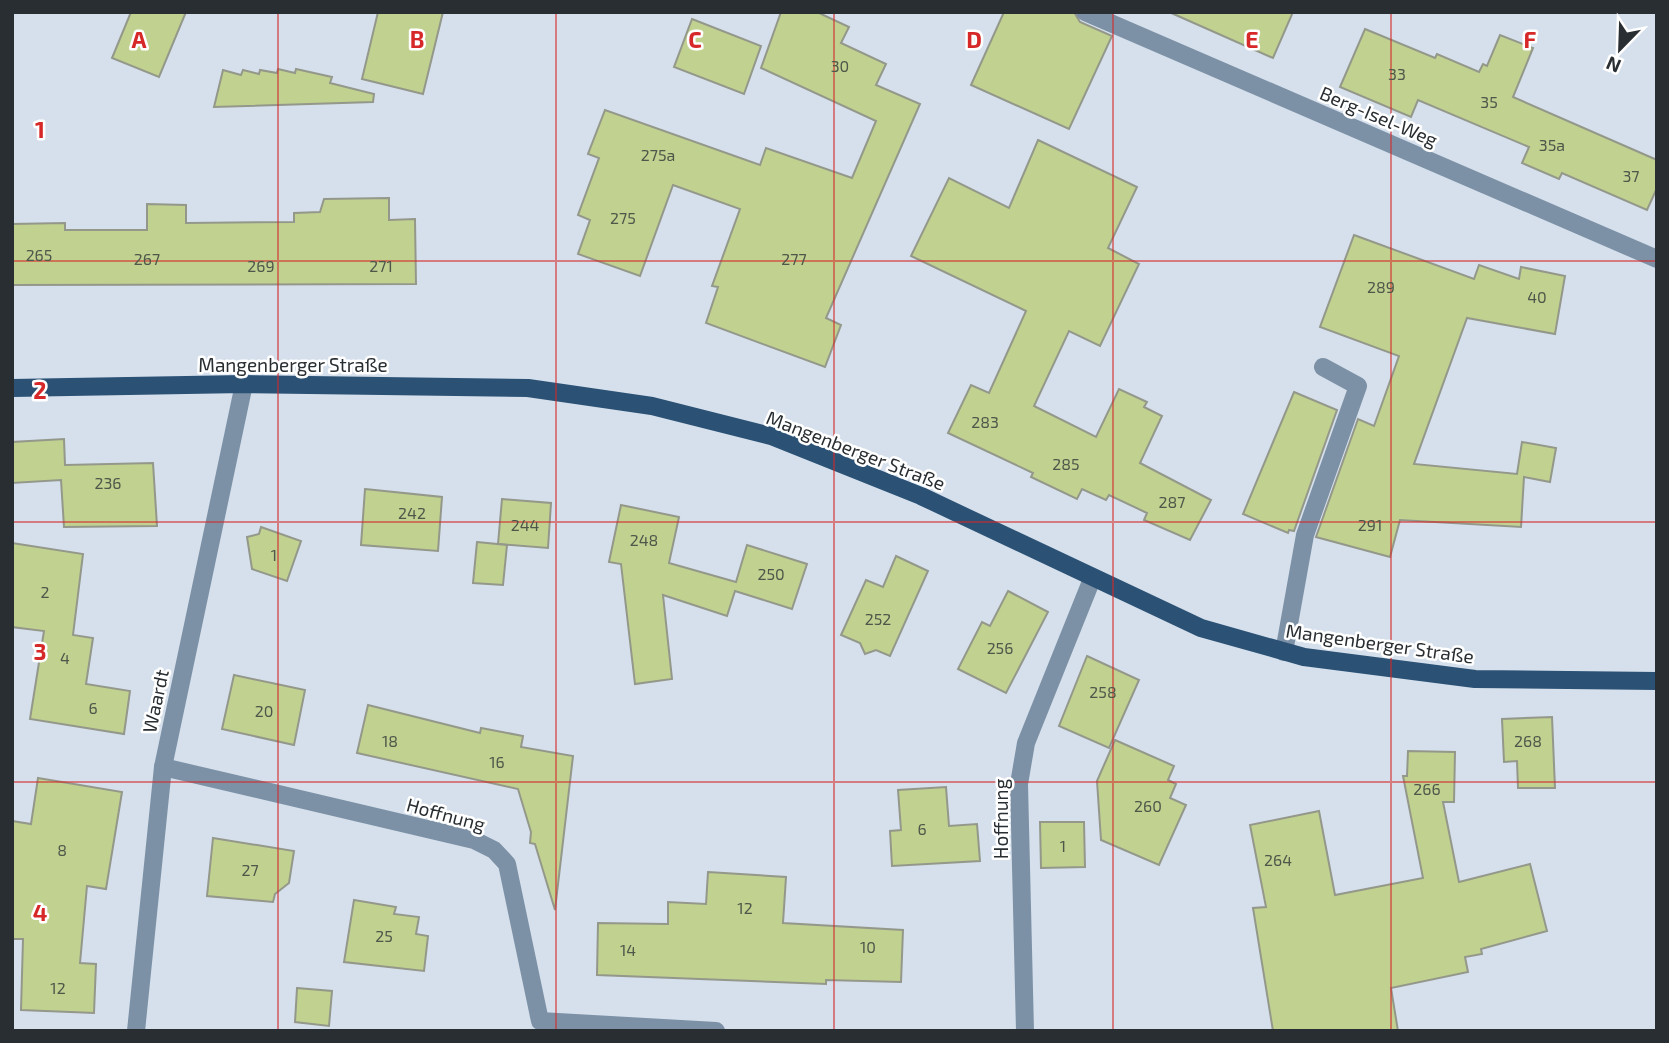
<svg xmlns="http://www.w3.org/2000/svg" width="1669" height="1043" font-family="'Exo 2',sans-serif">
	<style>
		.building { fill: #c0d190; stroke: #94988a; stroke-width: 2 }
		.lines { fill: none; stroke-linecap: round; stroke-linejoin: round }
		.minor { stroke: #7d91a6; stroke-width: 18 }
		.major { stroke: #2b5175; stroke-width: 18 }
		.grid { fill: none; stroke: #d62828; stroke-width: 2; stroke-opacity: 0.55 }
		.labels { text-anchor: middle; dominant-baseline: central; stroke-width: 5; stroke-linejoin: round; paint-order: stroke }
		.number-label { font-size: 16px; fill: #4f574a }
		.street-label { font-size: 19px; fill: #292e32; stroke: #fff }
		.grid-label { font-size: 23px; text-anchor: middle; font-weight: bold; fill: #d62828; stroke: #fff; stroke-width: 5; stroke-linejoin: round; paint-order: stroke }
	</style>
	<rect width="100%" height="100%" fill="#d5e0ec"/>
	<g class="building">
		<polygon points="131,12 186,12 159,77 112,58"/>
		<polygon points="378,12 443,12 423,94 362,79"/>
		<polygon points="781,12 817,12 849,27 841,43 886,64 876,85 920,104 826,318 841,325 825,367 706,323 718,287 712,286 740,209 673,185 640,276 578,254 590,220 578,215 599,158 588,154 605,110 760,165 766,148 852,178 876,121 761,68"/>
		<polygon points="1004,12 1074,12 1080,22 1112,36 1069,129 971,85"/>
		<polygon points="1169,12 1293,12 1273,58"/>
		<polygon points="692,19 761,46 744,94 674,67"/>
		<polygon points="1365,29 1435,58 1437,54 1479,72 1483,64 1487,66 1500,35 1533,48 1513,97 1657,160 1657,188 1647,210 1562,173 1559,179 1522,163 1529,147 1418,100 1411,117 1340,87"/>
		<polygon points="278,69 295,73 296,69 332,77 330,83 374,94 373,102 214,107 223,70 241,75 243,70 259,74 260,70 277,73"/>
		<polygon points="1038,140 1137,187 1108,248 1139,264 1100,346 1069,331 1034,406 1096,437 1119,389 1147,402 1144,407 1162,416 1140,463 1211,500 1190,540 1144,520 1147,513 1109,495 1106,500 1082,489 1077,499 1031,477 1033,473 948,433 971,385 989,393 1026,311 911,256 949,178 1009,208"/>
		<polygon points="389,198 389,220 415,219 416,284 12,285 12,224 65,223 65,230 147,230 147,204 186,205 186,223 294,222 294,213 320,212 324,199"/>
		<polygon points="1354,235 1474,279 1479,265 1519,279 1521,267 1565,276 1555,334 1467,318 1414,464 1517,474 1522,442 1556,448 1550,482 1524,477 1521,527 1400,520 1390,557 1316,537 1358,419 1374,426 1399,356 1320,327"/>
		<polygon points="1294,392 1337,410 1294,531 1289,530 1288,533 1243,514"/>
		<polygon points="64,439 65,465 153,463 157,526 64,527 61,480 12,483 12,442"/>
		<polygon points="365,489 442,497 438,551 361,545"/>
		<polygon points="502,499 551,503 548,548 498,544"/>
		<polygon points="621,505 679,517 669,563 736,582 747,545 807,564 792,609 735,591 727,616 663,595 672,679 635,684 621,564 609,562"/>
		<polygon points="261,527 301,541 287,581 252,569 247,537 259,534"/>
		<polygon points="477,542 507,545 503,585 473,583"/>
		<polygon points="12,543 83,554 73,635 93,638 86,684 130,691 124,734 30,719 44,631 12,627"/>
		<polygon points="896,556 928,571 890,656 876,650 865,654 860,643 841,635 866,580 883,587"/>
		<polygon points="1008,591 1048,612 1006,693 958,669 982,622 990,626"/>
		<polygon points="1087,656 1139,680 1109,748 1059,726"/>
		<polygon points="234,675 305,690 294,745 222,729"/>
		<polygon points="368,705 480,733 481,728 523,736 521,747 573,756 555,910 535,844 530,843 531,832 518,789 357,753"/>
		<polygon points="1552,717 1555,788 1518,788 1517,761 1504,762 1502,719"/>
		<polygon points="1115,740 1174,766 1168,780 1176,784 1170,798 1186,805 1159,865 1101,840 1097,781"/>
		<polygon points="1408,751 1455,752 1454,802 1443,802 1459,882 1530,864 1547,931 1481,949 1482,954 1465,957 1468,972 1391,988 1398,1031 1273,1031 1253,908 1266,907 1250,825 1319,811 1335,895 1423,878 1403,776 1407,776"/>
		<polygon points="38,778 122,792 106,889 87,886 80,963 96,964 94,1013 21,1010 23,939 12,939 12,821 31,824"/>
		<polygon points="946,787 949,826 977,824 980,861 892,866 890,831 901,830 898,790"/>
		<polygon points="1040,822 1084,822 1085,867 1041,868"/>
		<polygon points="213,838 294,851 289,883 275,894 273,902 207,896"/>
		<polygon points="708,872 786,877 783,923 903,930 901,982 826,980 826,984 597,975 598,923 668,924 668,902 706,904"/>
		<polygon points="354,900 396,907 394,914 419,917 416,934 428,936 424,971 344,962"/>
		<polygon points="297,988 332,991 329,1026 295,1022"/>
	</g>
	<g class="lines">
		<g class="minor">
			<polyline points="1085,12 1657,259"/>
			<polyline points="1284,652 1305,535 1358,386 1323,367"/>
			<polyline points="163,767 474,840 494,850 507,864 540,1021 716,1031"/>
			<polyline points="136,1031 163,767 244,384"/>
			<polyline points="1025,1031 1019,784 1026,743 1092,579"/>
		</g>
		<polyline class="major" points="12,388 244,384 528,388 652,406 771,436 921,496 1201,628 1304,657 1475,679 1657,681"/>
	</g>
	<path class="grid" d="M278 12V1031M556 12V1031M834 12V1031M1113 12V1031M1391 12V1031M12 261H1657M12 522H1657M12 782H1657"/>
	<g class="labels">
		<g class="number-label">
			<text x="840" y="65">30</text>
			<text x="1397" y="73">33</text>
			<text x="1489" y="101">35</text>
			<text x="1552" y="144">35a</text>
			<text x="658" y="154">275a</text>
			<text x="1631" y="175">37</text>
			<text x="623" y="217">275</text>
			<text x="39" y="254">265</text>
			<text x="147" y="258">267</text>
			<text x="794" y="258">277</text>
			<text x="261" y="265">269</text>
			<text x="381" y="265">271</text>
			<text x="1381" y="286">289</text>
			<text x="1537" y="296">40</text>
			<text x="985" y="421">283</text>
			<text x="1066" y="463">285</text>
			<text x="108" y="482">236</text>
			<text x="1172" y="501">287</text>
			<text x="412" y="512">242</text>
			<text x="525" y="524">244</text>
			<text x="1370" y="524">291</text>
			<text x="644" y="539">248</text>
			<text x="274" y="554">1</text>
			<text x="771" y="573">250</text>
			<text x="45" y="591">2</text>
			<text x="878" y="618">252</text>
			<text x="1000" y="647">256</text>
			<text x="65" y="657">4</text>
			<text x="1103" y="691">258</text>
			<text x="93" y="707">6</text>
			<text x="264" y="710">20</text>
			<text x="390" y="740">18</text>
			<text x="1528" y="740">268</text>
			<text x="497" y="761">16</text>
			<text x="1427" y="788">266</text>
			<text x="1148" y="805">260</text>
			<text x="922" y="828">6</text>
			<text x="1063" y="845">1</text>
			<text x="62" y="849">8</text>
			<text x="1278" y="859">264</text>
			<text x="250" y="869">27</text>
			<text x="745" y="907">12</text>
			<text x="384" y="935">25</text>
			<text x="868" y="946">10</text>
			<text x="628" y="949">14</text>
			<text x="58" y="987">12</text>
		</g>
		<g class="street-label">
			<text transform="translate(1379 116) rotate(23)">Berg-Isel-Weg</text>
			<text x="293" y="364">Mangenberger Straße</text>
			<text transform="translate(856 450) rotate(21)">Mangenberger Straße</text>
			<text transform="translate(1380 643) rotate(8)">Mangenberger Straße</text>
			<text transform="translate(155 701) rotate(-78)">Waardt</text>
			<text transform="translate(446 814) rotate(15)">Hoffnung</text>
			<text transform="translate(1000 819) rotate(-90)">Hoffnung</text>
		</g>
	</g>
	<g class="grid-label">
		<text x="139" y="48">A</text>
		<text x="417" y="48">B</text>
		<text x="695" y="48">C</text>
		<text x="974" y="48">D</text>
		<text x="1252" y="48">E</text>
		<text x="1530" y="48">F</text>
		<text x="40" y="138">1</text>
		<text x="40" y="399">2</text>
		<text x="40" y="660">3</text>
		<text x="40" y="921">4</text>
	</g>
	<rect width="1669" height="1043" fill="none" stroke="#292e32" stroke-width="28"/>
	<g transform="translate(1620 49) rotate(203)" stroke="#ffffff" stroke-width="5" paint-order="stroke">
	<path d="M0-5L12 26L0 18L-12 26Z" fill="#292e32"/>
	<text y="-10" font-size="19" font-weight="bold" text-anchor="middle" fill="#292e32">N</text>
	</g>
</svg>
